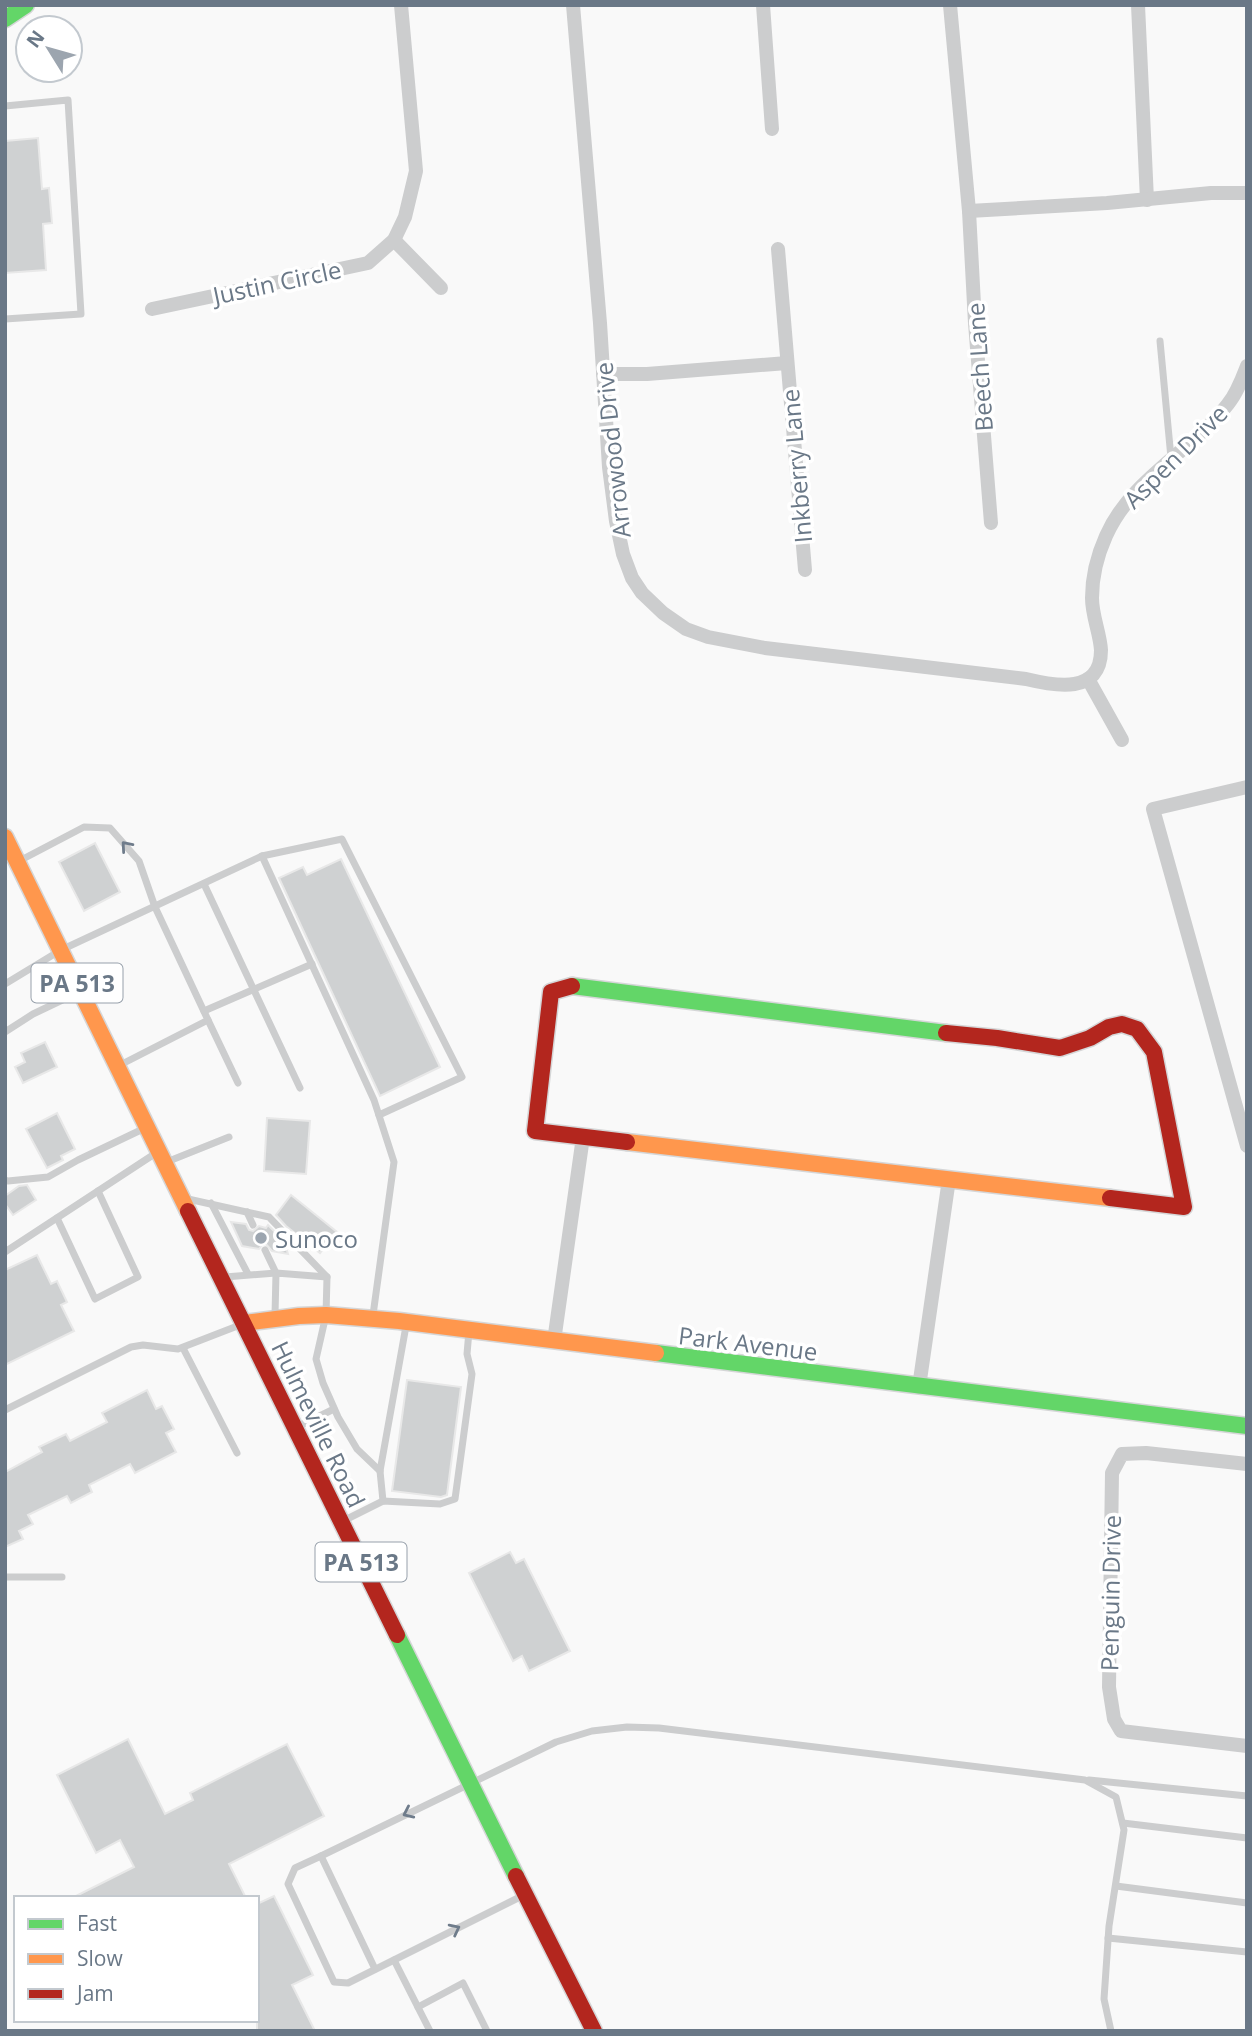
<svg xmlns="http://www.w3.org/2000/svg" width="1252" height="2036" font-family="'Open Sans',sans-serif">
	<style>
		.building { fill: #cfd1d2; stroke: #e8e8e8; stroke-width: 2 }
		.lines { fill: none; stroke-linecap: round; stroke-linejoin: round }
		.fast-casing { stroke: #d5d6d7; stroke-width: 19 }
		.slow-casing { stroke: #d5d6d7; stroke-width: 19 }
		.jam-casing { stroke: #d5d6d7; stroke-width: 19 }
		.lane { stroke: #cccdce; stroke-width: 7 }
		.street { stroke: #cccdce; stroke-width: 14 }
		.fast { stroke: #63d668; stroke-width: 16 }
		.slow { stroke: #ff974d; stroke-width: 16 }
		.jam { stroke: #b3261e; stroke-width: 16 }
		.oneway { stroke: #6f7c8b }
		.poi-dot { fill: #9ca5af; stroke: #fff; stroke-width: 2.5 }
		.labels { text-anchor: middle; dominant-baseline: central; stroke-width: 7; stroke-linejoin: round; paint-order: stroke }
		.shield { fill: #fff; stroke: #97a0ab; stroke-width: 2 }
		.shield-label { font-size: 23px; font-weight: bold; fill: #6a7887 }
		.street-label { font-size: 24px; fill: #6a7887; stroke: #fff }
		.poi-label { font-size: 24px; fill: #6a7887; stroke: #fff; text-anchor: start }
	</style>
	<rect width="100%" height="100%" fill="#f9f9f9"/>
	<g class="building">
		<polygon points="38,138 42,189 49,188 52,223 43,224 46,270 5,273 5,141"/>
		<polygon points="95,843 120,892 84,911 59,862"/>
		<polygon points="341,859 440,1067 380,1096 279,878 303,867 307,875"/>
		<polygon points="45,1042 57,1067 23,1083 15,1067 25,1062 21,1053"/>
		<polygon points="57,1113 75,1149 61,1156 63,1160 47,1168 26,1129"/>
		<polygon points="267,1118 310,1121 306,1174 264,1171"/>
		<polygon points="27,1185 36,1200 13,1215 5,1204 5,1196 19,1186"/>
		<polygon points="291,1195 337,1232 320,1253 286,1226 276,1215"/>
		<polygon points="231,1222 246,1224 249,1230 253,1231 259,1226 266,1228 268,1225 284,1241 288,1254 272,1251 266,1244 262,1245 259,1249 242,1246"/>
		<polygon points="37,1255 51,1284 57,1281 67,1302 61,1305 74,1331 5,1365 5,1270"/>
		<polygon points="407,1380 461,1387 447,1495 441,1497 392,1491"/>
		<polygon points="147,1390 156,1409 162,1406 174,1429 166,1433 176,1452 135,1473 130,1464 89,1485 92,1492 71,1503 67,1496 28,1515 33,1524 19,1531 23,1539 5,1547 5,1472 42,1452 39,1447 66,1434 70,1441 107,1422 102,1413"/>
		<polygon points="510,1552 516,1563 524,1559 570,1651 529,1671 522,1656 513,1661 469,1573"/>
		<polygon points="128,1739 165,1814 193,1800 190,1793 287,1744 324,1816 229,1864 246,1898 72,1898 134,1867 120,1840 96,1853 57,1775"/>
		<polygon points="274,1896 313,1975 292,1985 315,2031 257,2031 257,1904"/>
	</g>
	<g class="lines">
		<g class="fast-casing">
			<g id="fast">
				<polyline points="5,19 26,5"/>
				<polyline points="572,986 946,1033"/>
				<polyline points="656,1353 1247,1426"/>
				<polyline points="397,1635 516,1876"/>
			</g>
		</g>
		<g class="slow-casing">
			<g id="slow">
				<polyline points="5,837 188,1211"/>
				<polyline points="627,1142 1110,1198"/>
				<polyline points="244,1323 299,1316 326,1315 399,1321 656,1353"/>
			</g>
		</g>
		<g class="jam-casing">
			<g id="jam">
				<polyline points="572,986 551,992 535,1131 627,1142"/>
				<polyline points="946,1033 997,1038 1060,1048 1090,1038 1109,1027 1122,1024 1137,1029 1154,1052 1184,1207 1110,1198"/>
				<polyline points="188,1211 397,1635"/>
				<polyline points="516,1876 594,2031"/>
			</g>
		</g>
		<g class="lane">
			<polyline points="5,106 68,100 81,314 5,319"/>
			<polyline points="1160,341 1171,458"/>
			<polyline points="262,856 342,839 462,1077 379,1115"/>
			<polyline points="21,860 84,827 110,828 139,861 155,907 208,1020 122,1064"/>
			<polyline points="204,884 300,1088"/>
			<polyline points="5,984 61,950 262,856 374,1100 394,1162 373,1315"/>
			<polyline points="204,1011 312,964"/>
			<polyline points="208,1020 238,1083"/>
			<polyline points="5,1032 33,1014 77,993"/>
			<polyline points="169,1161 229,1137"/>
			<polyline points="5,1180 8,1181 48,1177 78,1160 143,1129"/>
			<polyline points="188,1199 269,1217 327,1277 326,1315 316,1359 323,1383 338,1417 357,1449 380,1471"/>
			<polyline points="211,1203 248,1274"/>
			<polyline points="247,1212 253,1225"/>
			<polyline points="57,1218 95,1299 138,1277 98,1191"/>
			<polyline points="5,1252 156,1153"/>
			<polyline points="225,1277 276,1273 265,1250"/>
			<polyline points="275,1315 276,1273 327,1277"/>
			<polyline points="183,1348 237,1453"/>
			<polyline points="5,1410 131,1347 143,1345 178,1349 240,1325"/>
			<polyline points="297,1427 334,1409"/>
			<polyline points="383,1501 380,1471 406,1326"/>
			<polyline points="345,1520 383,1501 440,1504 455,1499 472,1374 467,1354 469,1331"/>
			<polyline points="5,1577 62,1577"/>
			<polyline points="1089,1780 1247,1796"/>
			<polyline points="1123,1823 1247,1838"/>
			<polyline points="321,1856 375,1969"/>
			<polyline points="1116,1886 1247,1903"/>
			<polyline points="522,1896 348,1983 334,1982 288,1884 295,1868 321,1856 556,1742 592,1731 627,1727 659,1728 1085,1780 1116,1797 1124,1830 1109,1926 1104,1999 1111,2031"/>
			<polyline points="1108,1938 1247,1952"/>
			<polyline points="394,1960 430,2031"/>
			<polyline points="418,2007 463,1983 487,2031"/>
		</g>
		<g class="street">
			<path d="M573 5 600 323 609 467 616 521 623 554 632 578 642 593 663 613 686 629 708 637 765 648 1026 679C1055 686 1101 695 1101 650 1100 633 1092 616 1092 598 1092 576 1097 556 1106 536 1131 479 1191 452 1228 404 1237 393 1242 379 1247 366"/>
			<polyline points="763,5 772,129"/>
			<polyline points="950,5 969,211 975,323 991,523"/>
			<polyline points="1138,5 1147,200"/>
			<polyline points="969,211 1107,203 1211,193 1247,193"/>
			<polyline points="394,240 441,288"/>
			<polyline points="778,249 805,570"/>
			<polyline points="152,309 368,263 394,240 405,217 416,171 401,5"/>
			<polyline points="603,374 647,374 787,363"/>
			<polyline points="1088,679 1122,740"/>
			<polyline points="1247,787 1153,809 1247,1146"/>
			<polyline points="554,1341 583,1137"/>
			<polyline points="919,1387 949,1179"/>
			<polyline points="1247,1464 1146,1453 1122,1454 1112,1473 1109,1687 1114,1719 1121,1731 1247,1746"/>
		</g>
		<use href="#fast" class="fast"/>
		<use href="#slow" class="slow"/>
		<use href="#jam" class="jam"/>
	</g>
	<defs><path id="oneway-chevron" d="M-2-3.5L2.5 0L-2 3.5" fill="none" stroke-width="1.6" stroke-linecap="round" stroke-linejoin="round" transform="scale(1.75)"/></defs>
	<g class="oneway">
		<use href="#oneway-chevron" transform="translate(126 846) rotate(-131)"/>
		<use href="#oneway-chevron" transform="translate(408 1813) rotate(155)"/>
		<use href="#oneway-chevron" transform="translate(455 1929) rotate(-27)"/>
	</g>
	<circle class="poi-dot" cx="261" cy="1238" r="7"/>
	<g class="labels">
		<g class="shield">
			<rect x="31.5" y="963.5" width="91" height="39" rx="5"/>
			<rect x="315.5" y="1542.5" width="91" height="39" rx="5"/>
		</g>
		<g class="shield-label">
			<text x="77" y="983">PA 513</text>
			<text x="361" y="1562">PA 513</text>
		</g>
		<g class="street-label">
			<text transform="translate(277 282) rotate(-12)">Justin Circle</text>
			<text transform="translate(979 367) rotate(-94)">Beech Lane</text>
			<text transform="translate(612 450) rotate(-96)">Arrowood Drive</text>
			<text transform="translate(1175 456) rotate(-45)">Aspen Drive</text>
			<text transform="translate(796 466) rotate(-95)">Inkberry Lane</text>
			<text transform="translate(748 1343) rotate(7)">Park Avenue</text>
			<text transform="translate(319 1424) rotate(64)">Hulmeville Road</text>
			<text transform="translate(1110 1593) rotate(-89)">Penguin Drive</text>
		</g>
		<g class="poi-label">
			<text x="275" y="1238">Sunoco</text>
		</g>
	</g>
	<rect width="1252" height="2036" fill="none" stroke="#6a7887" stroke-width="14"/>
	<rect x="14" y="1896" width="245" height="126" fill="#ffffff" stroke="#c3c9cf" stroke-width="2"/>
	<rect x="28" y="1919" width="35" height="10" fill="#63d668" stroke="#c3c9cf" stroke-width="2"/>
	<text x="77" y="1931" font-size="21" fill="#6a7887">Fast</text>
	<rect x="28" y="1954" width="35" height="10" fill="#ff974d" stroke="#c3c9cf" stroke-width="2"/>
	<text x="77" y="1966" font-size="21" fill="#6a7887">Slow</text>
	<rect x="28" y="1989" width="35" height="10" fill="#b3261e" stroke="#c3c9cf" stroke-width="2"/>
	<text x="77" y="2001" font-size="21" fill="#6a7887">Jam</text>
	<g transform="translate(49 49) rotate(307)"><circle r="33" fill="#ffffff" stroke="#c3c9cf" stroke-width="2"/>
	<path d="M0-5L12 26L0 18L-12 26Z" fill="#9ca5af"/>
	<text y="-10" font-size="19" font-weight="bold" text-anchor="middle" fill="#6a7887">N</text>
	</g>
</svg>
